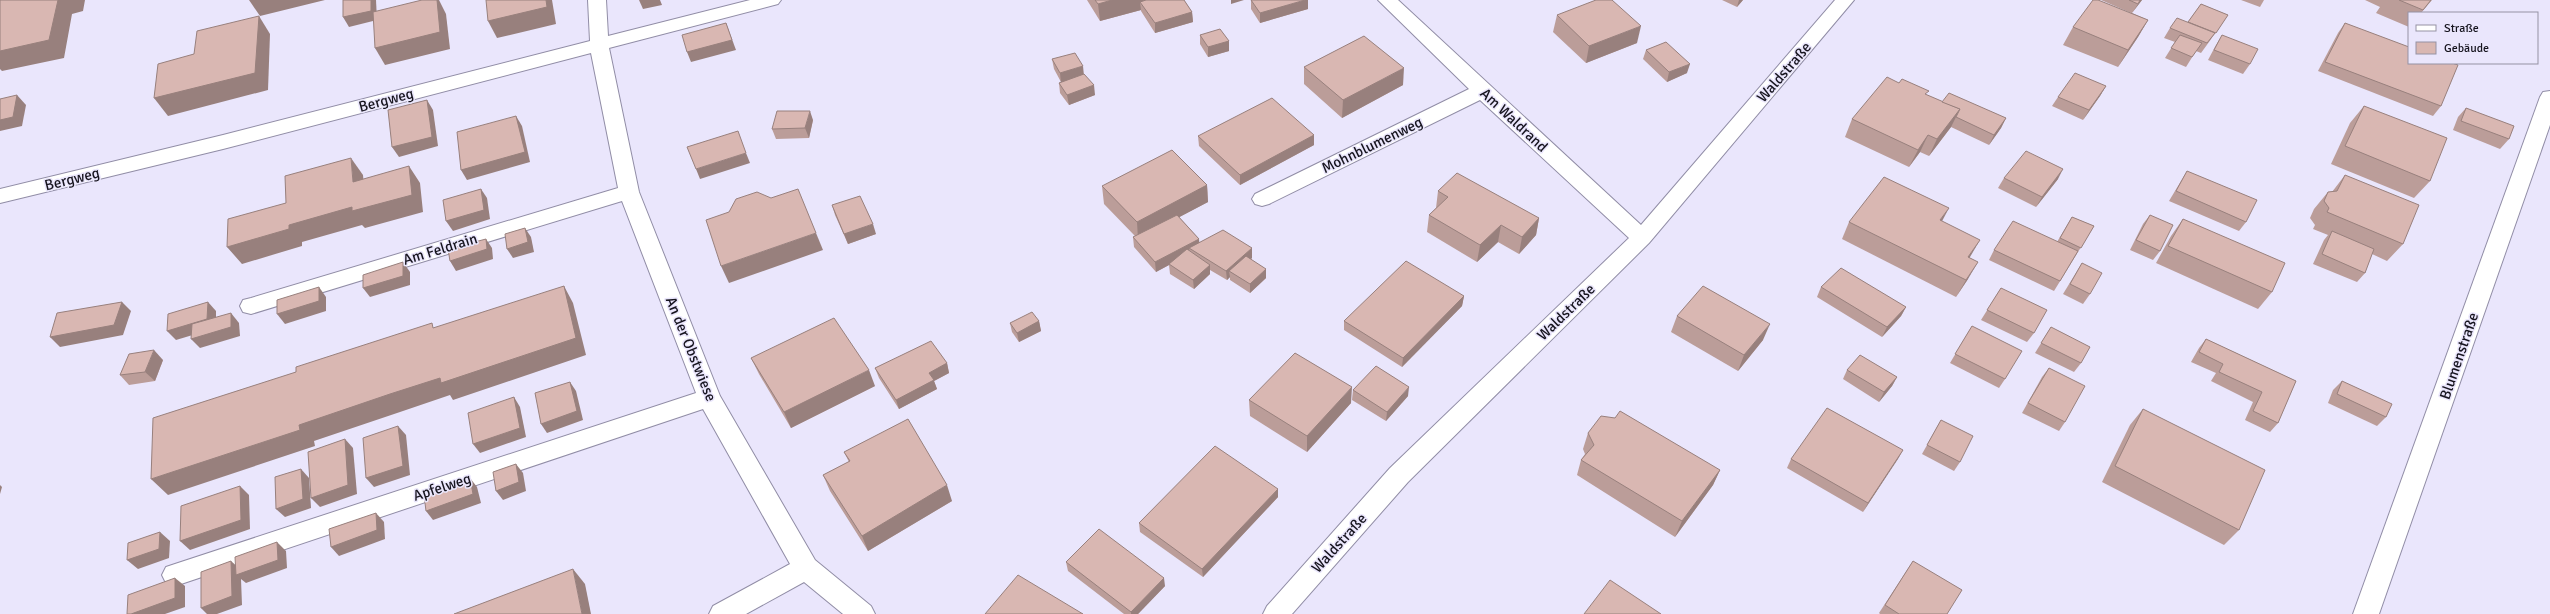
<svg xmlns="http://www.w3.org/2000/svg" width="2550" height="614" font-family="Signika,sans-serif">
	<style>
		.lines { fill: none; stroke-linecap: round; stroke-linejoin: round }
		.minor-casing { stroke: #918da6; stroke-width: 2 }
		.minor { fill: #fff; fill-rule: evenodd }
		.wall { fill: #bb9d99 }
		.shaded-wall { fill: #98807d }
		.building { fill: #d9b7b2; stroke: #98807d }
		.labels { text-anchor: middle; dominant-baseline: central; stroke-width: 3; stroke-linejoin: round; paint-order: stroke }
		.street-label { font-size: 15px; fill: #16141e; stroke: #eae6fc }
	</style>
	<rect width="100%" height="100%" fill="#eae6fc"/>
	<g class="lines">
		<g class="minor-casing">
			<g id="minor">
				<polygon points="588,0 606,0 608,36 750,0 781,0 778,4 609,48 639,192 720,396 815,560 871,606 875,614 843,614 804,582 746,614 709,614 713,606 790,564 703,409 175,586 166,583 162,575 166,567 175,564 696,393 622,201 251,314 243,312 240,306 243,300 251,298 618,188 591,53 223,149 0,203 0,189 223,135 590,41"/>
				<polygon points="1378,0 1398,0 1641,225 1835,0 1854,0 1649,243 1408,482 1292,614 1263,614 1267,606 1390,468 1629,238 1480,100 1269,204 1262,206 1255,204 1252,199 1255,194 1469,89"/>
				<polygon points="2550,91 2550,125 2379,614 2353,614 2540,97 2543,92"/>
			</g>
		</g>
		<use href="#minor" class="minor"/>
	</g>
	<g class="wall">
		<polygon points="1087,0 1184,0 1192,12 1193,22 1155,33 1141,11 1141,10 1100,21"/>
		<polygon points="1251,0 1308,9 1260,23 1251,9"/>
		<polygon points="1722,0 1743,0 1737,7"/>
		<polygon points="2101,0 2142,0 2132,13 2148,20 2138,37 2118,67 2063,45 2073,27 2131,13"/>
		<polygon points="2241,0 2264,0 2260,7"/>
		<polygon points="2365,0 2432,0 2421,13 2409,13 2409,27 2376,13 2380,7"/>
		<polygon points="2201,4 2228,15 2209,42 2201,53 2196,51 2186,67 2165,58 2175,42 2164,38 2170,28 2188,22"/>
		<polygon points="1557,15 1637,43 1586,63 1553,32"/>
		<polygon points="2345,23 2441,106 2433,116 2318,71 2338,33"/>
		<polygon points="1200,35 1229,41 1229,51 1208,57 1200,44"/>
		<polygon points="2222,35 2250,64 2243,74 2208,60 2216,45"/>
		<polygon points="1646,50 1687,73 1667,82 1643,59"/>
		<polygon points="1052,59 1084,74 1095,95 1069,105 1060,93 1059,83 1061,82 1054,69"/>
		<polygon points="1304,67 1403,85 1342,118 1304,84"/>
		<polygon points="2106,86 2100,96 2083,120 2052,106 2058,97"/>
		<polygon points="1927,95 1942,102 2006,118 2001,128 1989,145 1951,127 1929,156 1920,152 1909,167 1845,137 1852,119"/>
		<polygon points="2364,106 2430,181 2414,198 2331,164 2350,123"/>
		<polygon points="2466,108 2509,139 2500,149 2453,130 2458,117"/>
		<polygon points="813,120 809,138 776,139 772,129"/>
		<polygon points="1314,135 1314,145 1240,185 1199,146 1198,136"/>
		<polygon points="2187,171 2246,222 2239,231 2169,201"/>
		<polygon points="2345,175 2403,244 2387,261 2372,254 2365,273 2357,282 2313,264 2324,240 2328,235 2313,229 2315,225 2310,218 2314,209 2328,192 2332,192"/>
		<polygon points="2004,178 2058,179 2036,207 1998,188"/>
		<polygon points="1207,185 1208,202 1179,217 1199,239 1199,243 1252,248 1252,258 1251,259 1266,278 1250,293 1230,280 1230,277 1227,280 1210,270 1210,274 1194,289 1170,274 1169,265 1156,272 1134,247 1133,237 1135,236 1104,204 1102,186"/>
		<polygon points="1438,191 1539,218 1536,235 1519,254 1498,242 1477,262 1427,232 1429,215 1436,208"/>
		<polygon points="832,205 876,234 848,244 835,215"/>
		<polygon points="2150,215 2160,251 2153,260 2130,250 2143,224"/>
		<polygon points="2072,217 2094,226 2054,291 1989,260 1994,250 2057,242"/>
		<polygon points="2183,219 2272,292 2258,309 2156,263 2171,236"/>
		<polygon points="1849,222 1942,222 1970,258 1968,279 1956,297 1842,239"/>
		<polygon points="2082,263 2090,294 2083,304 2063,294"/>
		<polygon points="1821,287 1906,307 1901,316 1882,337 1817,297"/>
		<polygon points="2001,288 2034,333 2027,342 1981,320"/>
		<polygon points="1464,296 1462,306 1402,367 1344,330 1344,321"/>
		<polygon points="1677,316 1763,340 1738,371 1671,332"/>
		<polygon points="1039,321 1041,331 1019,342 1012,332 1010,323"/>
		<polygon points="1972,326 2005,379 1999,388 1950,363"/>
		<polygon points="2051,327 2081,363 2074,372 2035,353"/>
		<polygon points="2206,339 2296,381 2278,423 2270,432 2245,420 2253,402 2211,381 2216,373 2191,362 2199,348"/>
		<polygon points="751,358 875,386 791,428 759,374"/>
		<polygon points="163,360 155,381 129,385 120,375"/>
		<polygon points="947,363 949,373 934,381 937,389 899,409 879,378 875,368"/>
		<polygon points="2049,368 2065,422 2059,431 2022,413 2042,377"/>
		<polygon points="1847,370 1897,377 1892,386 1879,402 1843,379"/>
		<polygon points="2342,381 2386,417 2377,426 2328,403 2333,390"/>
		<polygon points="1353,390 1408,396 1386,421 1352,400"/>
		<polygon points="1249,400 1351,403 1307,452 1250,416"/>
		<polygon points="2143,409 2239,530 2224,545 2102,482 2130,425"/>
		<polygon points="1941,420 1960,462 1954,471 1922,454"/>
		<polygon points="1588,433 1720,470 1713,485 1675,537 1577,475 1581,460 1585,454 1583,449"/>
		<polygon points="1903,450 1863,512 1787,468 1791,459"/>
		<polygon points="844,452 952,501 868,551 830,491 823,475 849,462"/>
		<polygon points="1278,489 1278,497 1203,577 1140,532 1139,523"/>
		<polygon points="1913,561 1947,614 1880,614 1879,613"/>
		<polygon points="1066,562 1165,586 1138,614 1124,614 1068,571"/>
	</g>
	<g class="shaded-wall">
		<polygon points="58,0 85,0 83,11 72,14 64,58 2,71 0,69 0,51"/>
		<polygon points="249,0 325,0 260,16"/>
		<polygon points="371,0 376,0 377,20 349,27 343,17"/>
		<polygon points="437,0 439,0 446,14 450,49 385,65 375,48"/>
		<polygon points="546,0 552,0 556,24 497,38 488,21"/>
		<polygon points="639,0 660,0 662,5 643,9"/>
		<polygon points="1112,0 1161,0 1140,2 1141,10 1100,21 1098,4"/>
		<polygon points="1231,0 1244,0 1231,4"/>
		<polygon points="1305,0 1308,0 1308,9 1260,23 1260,13"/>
		<polygon points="1739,0 1743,0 1737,7"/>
		<polygon points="2140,0 2142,0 2132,13 2138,4"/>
		<polygon points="1192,12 1193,22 1155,33 1155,23"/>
		<polygon points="259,16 270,34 268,90 168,116 154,98"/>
		<polygon points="2148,20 2138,37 2118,67 2128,50"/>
		<polygon points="726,23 736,50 691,62 687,52"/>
		<polygon points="1641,26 1637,43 1586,63 1589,46"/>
		<polygon points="1229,41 1229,51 1208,57 1208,47"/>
		<polygon points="1690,64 1687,73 1667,82 1669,72"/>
		<polygon points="1083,66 1084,76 1061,83 1060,73"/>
		<polygon points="1404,68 1403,85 1342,118 1343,100"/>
		<polygon points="1094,85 1095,95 1069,105 1067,95"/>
		<polygon points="2106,86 2100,96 2083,120 2089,110"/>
		<polygon points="17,95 26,105 22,126 0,131 0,120"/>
		<polygon points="427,100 433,110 438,146 399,157 392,147"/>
		<polygon points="1960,109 1951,127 1929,156 1937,139"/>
		<polygon points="810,111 813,120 809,138 805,128"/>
		<polygon points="516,116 522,126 530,162 467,180 461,170"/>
		<polygon points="2006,118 2001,128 1989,145 1994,135"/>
		<polygon points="1314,135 1314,145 1240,185 1240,175"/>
		<polygon points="1928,135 1920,152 1909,167 1918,150"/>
		<polygon points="746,153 750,163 700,179 696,169"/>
		<polygon points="351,158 363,175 365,199 353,182"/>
		<polygon points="409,166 420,183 423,212 365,228 362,225 302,242 302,246 242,264 227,247 289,225"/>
		<polygon points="2063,169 2058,179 2036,207 2042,197"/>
		<polygon points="1207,185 1208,202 1138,239 1137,222"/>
		<polygon points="481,189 487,198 490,219 453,231 446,221"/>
		<polygon points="1949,208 1940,225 1940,220"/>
		<polygon points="1539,218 1536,235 1519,254 1522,237"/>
		<polygon points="873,224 876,234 848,244 844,234"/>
		<polygon points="1501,225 1498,242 1477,262 1480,245"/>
		<polygon points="525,228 531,237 534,252 513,258 507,249"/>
		<polygon points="816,233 823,250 729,283 721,266"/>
		<polygon points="486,239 492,248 493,259 456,271 450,261"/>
		<polygon points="1199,239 1200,249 1189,248 1190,254 1169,264 1169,265 1156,272 1155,262"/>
		<polygon points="1980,240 1970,257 1959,274 1968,257"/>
		<polygon points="1252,248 1252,258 1234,274 1229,271 1230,277 1227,280 1226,271"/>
		<polygon points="403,262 410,272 410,285 370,297 363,288"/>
		<polygon points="1978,262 1968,279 1956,297 1966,280"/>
		<polygon points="1210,265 1210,274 1194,289 1193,280"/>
		<polygon points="1266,269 1266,278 1250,293 1250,284"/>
		<polygon points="564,286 573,303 586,355 453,400 450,395 403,411 314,441 315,446 168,495 151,479 299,425"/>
		<polygon points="319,287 326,297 326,311 285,324 277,314"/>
		<polygon points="1464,296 1462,306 1402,367 1403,358"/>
		<polygon points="122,302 131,311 123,335 60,347 50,337"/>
		<polygon points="208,302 216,311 216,328 176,340 167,331"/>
		<polygon points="1906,307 1901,316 1882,337 1887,327"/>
		<polygon points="231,313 239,323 240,336 200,348 191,339"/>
		<polygon points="1039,321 1041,331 1019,342 1017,333"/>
		<polygon points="1770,324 1763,340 1738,371 1744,355"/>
		<polygon points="154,350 163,360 155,381 145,372"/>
		<polygon points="947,363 949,373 934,381 937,389 899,409 896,400 929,373"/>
		<polygon points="869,370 875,386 791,428 784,412"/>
		<polygon points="1897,377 1892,386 1879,402 1884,392"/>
		<polygon points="570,382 576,391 583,420 547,433 541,424"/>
		<polygon points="1352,387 1351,403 1307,452 1307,436"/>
		<polygon points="1409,387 1408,396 1386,421 1387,412"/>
		<polygon points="514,397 520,407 526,437 480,453 473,444"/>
		<polygon points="398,426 406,435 410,475 374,487 366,478"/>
		<polygon points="345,439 353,448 357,494 320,507 311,498"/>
		<polygon points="1903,450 1898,459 1863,512 1868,503"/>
		<polygon points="516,464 523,473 526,491 503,500 496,491"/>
		<polygon points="301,469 309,478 311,508 285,517 276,509"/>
		<polygon points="1720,470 1713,485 1675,537 1682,521"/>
		<polygon points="470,478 477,487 481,503 433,520 426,511"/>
		<polygon points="0,485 2,487 0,494"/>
		<polygon points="947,485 952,501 868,551 862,536"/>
		<polygon points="240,486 249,495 250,529 190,550 180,541"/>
		<polygon points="1278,489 1278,497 1203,577 1202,569"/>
		<polygon points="376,513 384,522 385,539 339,556 331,547"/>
		<polygon points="160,532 170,541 169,558 138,569 127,560"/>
		<polygon points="277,542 286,551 287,568 246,583 241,579 242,605 217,614 207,614 201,608 231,561 241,570"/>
		<polygon points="573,569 585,584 591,614 582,614"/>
		<polygon points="175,578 185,586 185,607 165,614 131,614"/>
		<polygon points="1164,578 1165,586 1138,614 1131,614 1131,612"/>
	</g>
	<g class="building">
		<polygon points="0,0 58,0 49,40 0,51"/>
		<polygon points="343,0 371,0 371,11 343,17"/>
		<polygon points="422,0 437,0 440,32 375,48 373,12"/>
		<polygon points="486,0 546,0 547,7 488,21"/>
		<polygon points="1095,0 1112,0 1098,4"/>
		<polygon points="1146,0 1184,0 1192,12 1155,23 1140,2"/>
		<polygon points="1251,0 1305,0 1260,13"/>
		<polygon points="1596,0 1612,0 1641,26 1589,46 1557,15"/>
		<polygon points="2093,0 2098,0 2148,20 2128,50 2073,27"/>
		<polygon points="2129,0 2140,0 2138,4"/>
		<polygon points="2399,0 2431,0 2423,10"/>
		<polygon points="2201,4 2228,15 2216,33 2188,22"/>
		<polygon points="259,16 255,73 154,98 158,64 194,54 197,31"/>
		<polygon points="2177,18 2215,33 2207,43 2170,28"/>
		<polygon points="726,23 732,40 687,52 682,35"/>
		<polygon points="2345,23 2409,47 2409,63 2452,63 2458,65 2441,106 2325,62"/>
		<polygon points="1220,29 1229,41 1208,47 1200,35"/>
		<polygon points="2180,35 2202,43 2192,57 2171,48"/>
		<polygon points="2222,35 2258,49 2250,64 2214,50"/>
		<polygon points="1364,36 1404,68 1343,100 1304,67"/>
		<polygon points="1666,42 1690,64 1669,72 1646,50"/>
		<polygon points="1075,53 1083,66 1060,73 1052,59"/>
		<polygon points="2075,73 2106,86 2089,110 2058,97"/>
		<polygon points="1084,74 1094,85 1067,95 1059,83"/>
		<polygon points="1887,77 1899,83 1902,79 1929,91 1925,94 1960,109 1937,139 1928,135 1918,150 1852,119"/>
		<polygon points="1949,93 2006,118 1994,135 1956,117 1960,109 1942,102"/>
		<polygon points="17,95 13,117 0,120 0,99"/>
		<polygon points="1272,98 1314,135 1240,175 1198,136"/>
		<polygon points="427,100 432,137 392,147 388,110"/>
		<polygon points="2364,106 2447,138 2430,181 2345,146"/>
		<polygon points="2466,108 2514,126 2509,139 2461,121"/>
		<polygon points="777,111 810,111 805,128 772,129"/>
		<polygon points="516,116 525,152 461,170 457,132"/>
		<polygon points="738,131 746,153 696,169 687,147"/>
		<polygon points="1172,150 1207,185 1137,222 1102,186"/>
		<polygon points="2026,151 2063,169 2042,197 2004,178"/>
		<polygon points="351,158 353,182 409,166 412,195 352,211 352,207 289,225 289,229 227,247 228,219 286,203 285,176"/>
		<polygon points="2187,171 2257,200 2246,222 2176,191"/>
		<polygon points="1457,173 1539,218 1522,237 1501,225 1480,245 1429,215 1448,197 1438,191"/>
		<polygon points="2345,175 2419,205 2403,244 2327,212 2329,208 2324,201 2328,192 2337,191"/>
		<polygon points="1884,177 1949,208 1940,220 1980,240 1968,257 1978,262 1966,280 1849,222"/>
		<polygon points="481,189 484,210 446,221 443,200"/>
		<polygon points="798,189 816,233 721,266 706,220 729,212 736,199 757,192 771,198"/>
		<polygon points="860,196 873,224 844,234 832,205"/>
		<polygon points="1177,215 1199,239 1155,262 1133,237"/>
		<polygon points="2150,215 2173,225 2160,251 2136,240"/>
		<polygon points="2072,217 2094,226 2081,248 2060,238"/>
		<polygon points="2183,219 2285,263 2272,292 2168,246"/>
		<polygon points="2013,221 2078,251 2060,281 1994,250"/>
		<polygon points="525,228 528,242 507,249 505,234"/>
		<polygon points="1223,230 1252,248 1226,271 1189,248"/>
		<polygon points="2332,231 2374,249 2365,273 2322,254"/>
		<polygon points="486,239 487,249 450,261 448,249"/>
		<polygon points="1187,249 1210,265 1193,280 1169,264"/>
		<polygon points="1246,256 1266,269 1250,284 1229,271"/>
		<polygon points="1406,261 1464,296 1403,358 1344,321"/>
		<polygon points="403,262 403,276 363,288 363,275"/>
		<polygon points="2082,263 2102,273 2090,294 2070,284"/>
		<polygon points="1841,268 1906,307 1887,327 1821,287"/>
		<polygon points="564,286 576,338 441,383 440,378 390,394 299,425 300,430 151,479 153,418 296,372 296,367 432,323 433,328"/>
		<polygon points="1703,286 1770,324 1744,355 1677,316"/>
		<polygon points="319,287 319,301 277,314 277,300"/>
		<polygon points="2001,288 2047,310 2034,333 1987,310"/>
		<polygon points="122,302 114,325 50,337 57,313"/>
		<polygon points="208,302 207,319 167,331 168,314"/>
		<polygon points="1032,312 1039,321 1017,333 1010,323"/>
		<polygon points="231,313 231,327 191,339 192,324"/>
		<polygon points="834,318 869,370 784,412 751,358"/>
		<polygon points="1972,326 2022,351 2005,379 1955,354"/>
		<polygon points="2051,327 2090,347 2081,363 2041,343"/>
		<polygon points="2206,339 2296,381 2278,423 2253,411 2262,392 2219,372 2223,364 2199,352"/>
		<polygon points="931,341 947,363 929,373 934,380 896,400 875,368"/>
		<polygon points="154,350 145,372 120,375 129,354"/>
		<polygon points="1295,353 1352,387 1307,436 1249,400"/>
		<polygon points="1860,355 1897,377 1884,392 1847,370"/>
		<polygon points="1376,366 1409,387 1387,412 1353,390"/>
		<polygon points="2049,368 2085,386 2065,422 2028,403"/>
		<polygon points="2342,381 2392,404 2386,417 2337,394"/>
		<polygon points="570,382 577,411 541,424 535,393"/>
		<polygon points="514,397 520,428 473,444 468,413"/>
		<polygon points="1827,408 1903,450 1868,503 1791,459"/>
		<polygon points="2143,409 2265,470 2239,530 2115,466"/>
		<polygon points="1620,411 1720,470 1682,521 1581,460 1594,445 1588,433 1601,416 1615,418"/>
		<polygon points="908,419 947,485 862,536 823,475 850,461 844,452"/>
		<polygon points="1941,420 1973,436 1960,462 1927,445"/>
		<polygon points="398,426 403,466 366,478 363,438"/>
		<polygon points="345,439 348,485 311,498 308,452"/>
		<polygon points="1215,446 1278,489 1202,569 1139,523"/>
		<polygon points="516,464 519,482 496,491 493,472"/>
		<polygon points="301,469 303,499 276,509 275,477"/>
		<polygon points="470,478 473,494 426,511 424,495"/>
		<polygon points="240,486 241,520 180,541 181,506"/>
		<polygon points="376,513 377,530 331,547 329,529"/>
		<polygon points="1099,529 1164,578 1131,612 1066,562"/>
		<polygon points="160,532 159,549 127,560 128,543"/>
		<polygon points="277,542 278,560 236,575 235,557"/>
		<polygon points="231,561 232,596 201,608 201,572"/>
		<polygon points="1913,561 1962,590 1947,614 1899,614 1885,605"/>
		<polygon points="573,569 582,614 454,614"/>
		<polygon points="1018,575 1083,614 985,614"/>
		<polygon points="175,578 175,598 131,614 127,614 128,595"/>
		<polygon points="1610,580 1661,614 1584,614"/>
	</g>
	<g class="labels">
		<g class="street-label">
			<text transform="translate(1784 72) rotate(-49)">Waldstraße</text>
			<text transform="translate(386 100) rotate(-15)">Bergweg</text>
			<text transform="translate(1514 120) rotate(43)">Am Waldrand</text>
			<text transform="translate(1372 145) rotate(-26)">Mohnblumenweg</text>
			<text transform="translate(72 179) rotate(-14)">Bergweg</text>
			<text transform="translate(440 249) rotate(-17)">Am Feldrain</text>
			<text transform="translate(1566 312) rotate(-44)">Waldstraße</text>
			<text transform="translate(691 349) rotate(68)">An der Obstwiese</text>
			<text transform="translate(2459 356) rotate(-71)">Blumenstraße</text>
			<text transform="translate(442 487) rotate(-18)">Apfelweg</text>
			<text transform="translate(1339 543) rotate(-48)">Waldstraße</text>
		</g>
	</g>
	<rect x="2408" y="12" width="130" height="52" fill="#eae6fc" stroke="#9592a3"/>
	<rect x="2416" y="25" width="20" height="6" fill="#ffffff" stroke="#9592a3"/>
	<text x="2444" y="32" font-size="12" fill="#16141e">Straße</text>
	<rect x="2416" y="42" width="20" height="12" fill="#d9b7b2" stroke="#9592a3"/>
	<text x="2444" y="52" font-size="12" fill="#16141e">Gebäude</text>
</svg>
